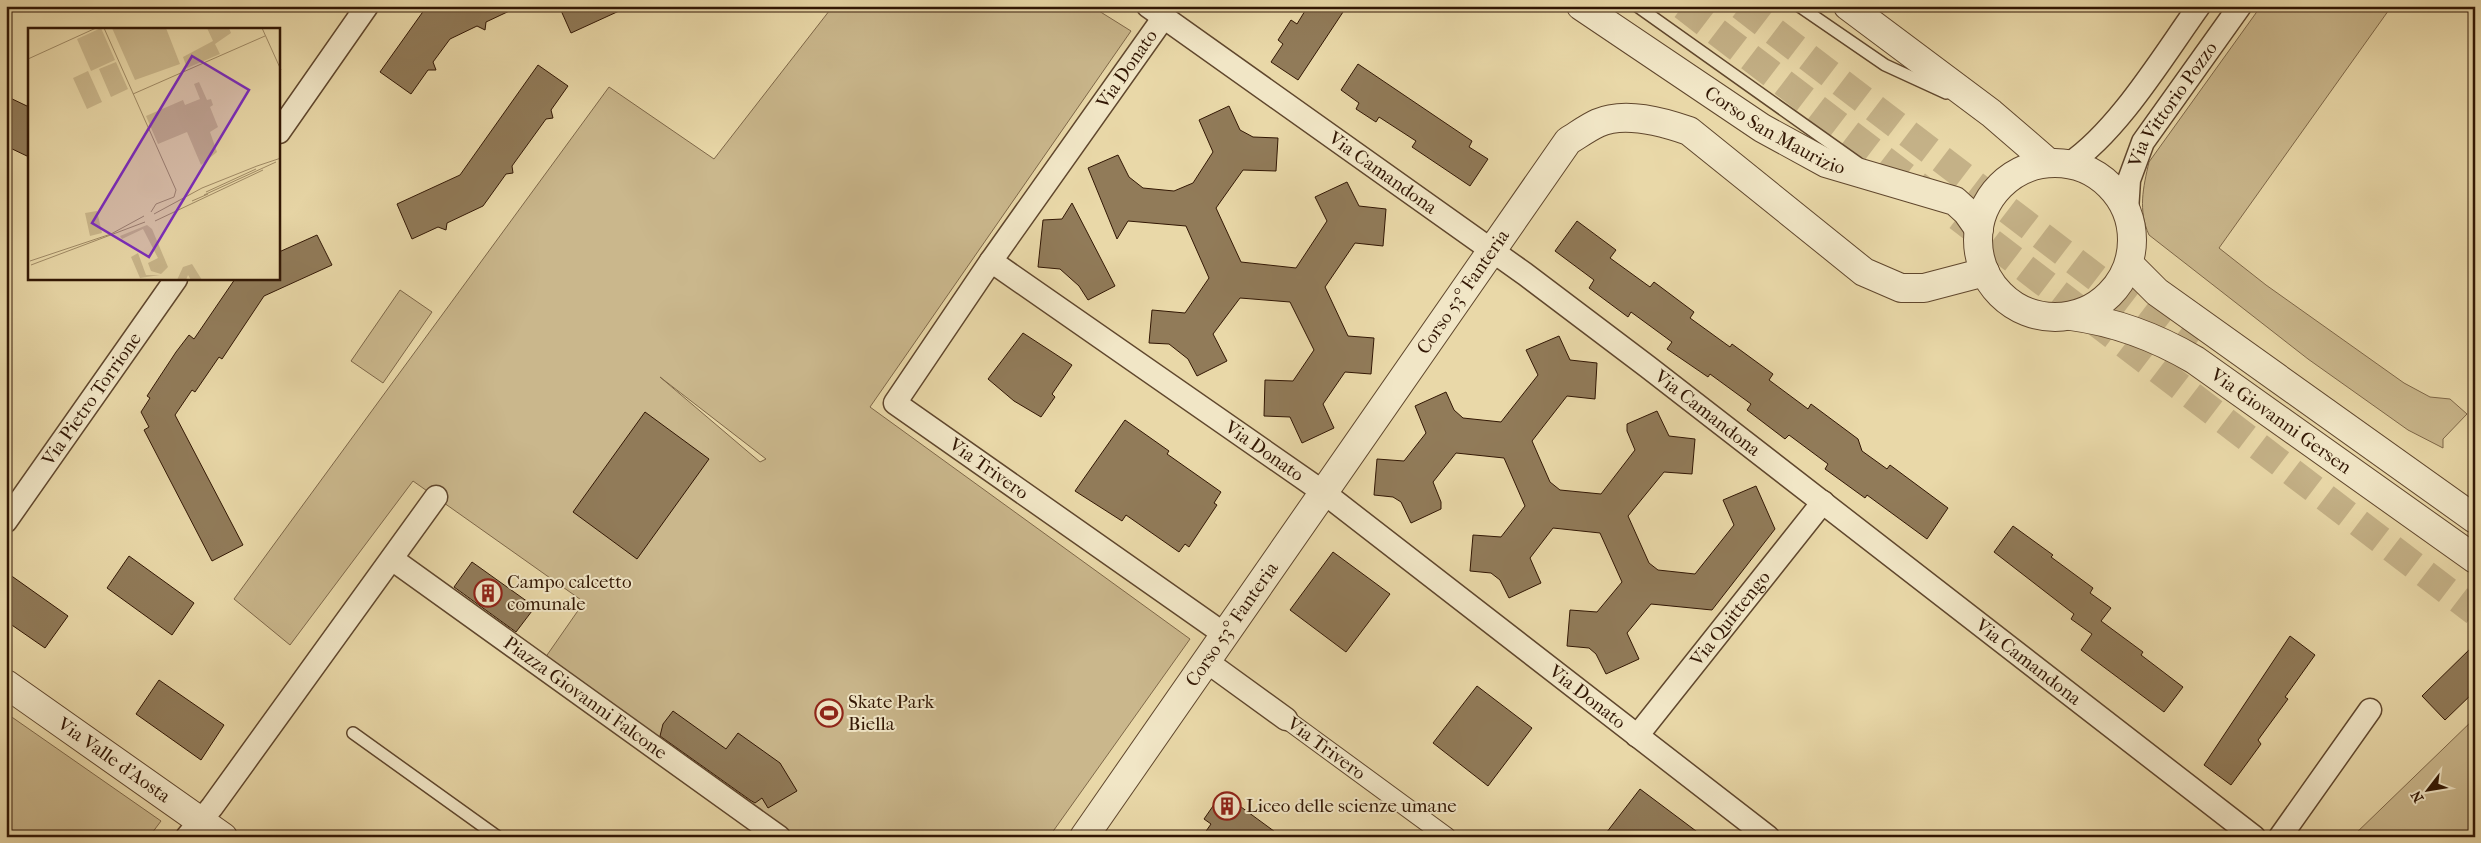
<svg xmlns="http://www.w3.org/2000/svg" width="2481" height="843" font-family="'IM FELL French Canon',serif">
	<style>
		.green { fill: #cab78c; stroke: #7e6748; fill-rule: evenodd }
		.building { fill: #917b59; stroke: #321704 }
		.lines { fill: none; stroke-linecap: round; stroke-linejoin: round }
		.trunk-tunnel { stroke: #c4b187; stroke-width: 28; stroke-dasharray: 28 14; stroke-linecap: butt }
		.service-casing { stroke: #60472d; stroke-width: 14 }
		.pedestrian-casing { stroke: #60472d; stroke-width: 20 }
		.minor-casing { stroke: #60472d; stroke-width: 25 }
		.tertiary-casing { stroke: #60472d; stroke-width: 30 }
		.service { stroke: #f1e6c6; stroke-width: 11 }
		.pedestrian { stroke: #f1e6c6; stroke-width: 18 }
		.minor { stroke: #f1e6c6; stroke-width: 22 }
		.tertiary { stroke: #f1e6c6; stroke-width: 28 }
		.labels { text-anchor: middle; dominant-baseline: central; stroke-width: 4; stroke-linejoin: round; paint-order: stroke }
		.street-label { font-size: 19px; fill: #321704; stroke: #f1e6c6 }
		.poi-label { font-size: 19px; fill: #321704; stroke: #f1e6c6; text-anchor: start }
		.inset-road { fill: none; stroke: #a08b66; stroke-width: 1 }
		.view { fill: #7b2cbf; fill-opacity: 0.15; stroke: #7b2cbf; stroke-width: 2.5 }
		.inset-edge { fill: none; stroke: #321704; stroke-width: 2.5 }
	</style>
	<rect width="100%" height="100%" fill="#e9d8a8"/>
	<filter id="stains"><feTurbulence type="fractalNoise" baseFrequency=".004" numOctaves="4"/><feColorMatrix values="0 0 0 0 .2 0 0 0 0 .09 0 0 0 0 .02 0 0 0 .5 -.17"/></filter>
	<radialGradient id="worn" r=".72"><stop offset=".6" stop-color="#630" stop-opacity="0"/><stop offset="1" stop-color="#630" stop-opacity=".3"/></radialGradient>
	<g class="green">
		<path d="M833 6H1091L1131 31 870 407 1190 639 1049 837H794L545 658 584 602 413 481 290 645 234 599 609 87 714 159ZM660 377 766 459 760 462Z"/>
		<path d="M2261 6 2391 7 2219 248 2266 285 2404 383 2430 397 2450 399 2467 414 2443 439V448L2408 430 2308 359 2149 235C2138 210 2143 188 2149 162Z"/>
		<polygon points="400,290 432,312 383,383 351,361"/>
		<polygon points="6,713 161,821 149,837 6,837"/>
		<polygon points="2475,718 2475,837 2352,837"/>
	</g>
	<g class="building">
		<polygon points="427,6 520,6 486,22 485,30 477,26 450,39 433,62 436,70 428,70 411,94 380,72"/>
		<polygon points="559,6 630,6 571,33"/>
		<polygon points="1308,6 1347,6 1298,80 1271,62 1283,44 1278,40 1291,20 1297,24"/>
		<polygon points="1358,64 1472,141 1469,147 1488,159 1470,186 1412,147 1416,141 1379,117 1376,122 1356,109 1359,103 1341,90"/>
		<polygon points="538,65 568,86 551,110 553,118 546,119 512,166 513,173 506,174 483,206 447,223 446,230 438,227 412,239 397,204 460,175"/>
		<polygon points="6,96 29,107 29,157 6,146"/>
		<polygon points="1229,106 1240,130 1253,137 1278,138 1276,171 1243,170 1216,208 1241,262 1296,268 1327,221 1315,197 1347,182 1359,206 1386,209 1383,246 1355,243 1325,287 1348,336 1374,338 1371,374 1345,372 1323,404 1334,428 1302,443 1290,417 1264,416 1265,380 1293,381 1314,350 1290,302 1240,298 1213,334 1227,361 1197,376 1188,359 1169,344 1149,343 1152,310 1185,313 1209,278 1186,226 1128,221 1117,239 1088,168 1118,155 1129,177 1143,188 1174,191 1193,183 1213,152 1199,120"/>
		<polygon points="1072,203 1115,286 1088,300 1079,286 1060,269 1038,267 1043,220 1062,219"/>
		<polygon points="1577,221 1616,250 1610,258 1650,287 1654,282 1694,312 1690,318 1730,347 1732,344 1773,374 1769,380 1808,409 1811,404 1858,439 1862,451 1887,469 1890,465 1948,508 1927,539 1867,495 1865,498 1825,469 1828,464 1789,435 1785,439 1747,410 1751,404 1710,374 1708,377 1667,349 1672,342 1631,312 1628,317 1589,288 1594,280 1555,251"/>
		<polygon points="317,235 332,265 264,296 222,359 219,357 195,392 192,390 175,415 243,545 212,561 144,430 149,427 141,412 150,398 147,396 176,352 189,335 194,339 235,279 279,279 279,252"/>
		<polygon points="1023,333 1072,365 1052,394 1055,397 1041,417 1014,401 988,379"/>
		<polygon points="1559,336 1570,360 1597,363 1595,399 1567,396 1532,441 1550,482 1560,490 1601,494 1635,450 1627,431 1627,424 1657,411 1669,436 1695,439 1692,474 1664,472 1628,516 1649,563 1658,570 1695,574 1734,525 1723,500 1756,486 1775,529 1712,610 1651,604 1627,633 1639,659 1606,674 1596,654 1589,648 1567,646 1570,610 1597,612 1622,582 1600,533 1553,528 1530,558 1541,583 1509,598 1500,580 1491,573 1470,571 1473,535 1501,537 1525,506 1504,458 1456,453 1433,482 1441,502 1441,509 1411,523 1401,502 1393,497 1374,495 1377,459 1404,461 1426,433 1415,406 1446,392 1454,410 1463,418 1501,422 1538,375 1526,350"/>
		<polygon points="645,412 709,459 637,559 573,512"/>
		<polygon points="1125,420 1169,451 1167,454 1221,492 1214,503 1217,505 1189,547 1185,544 1179,552 1126,515 1122,521 1075,491"/>
		<polygon points="2013,526 2053,555 2051,557 2093,588 2090,593 2111,608 2101,621 2143,652 2141,655 2183,687 2164,712 2081,650 2092,634 2071,619 2074,614 1994,552"/>
		<polygon points="1333,552 1390,594 1346,652 1290,610"/>
		<polygon points="129,556 194,603 172,635 107,588"/>
		<polygon points="472,562 535,607 516,632 454,587"/>
		<polygon points="6,572 68,616 45,648 6,621"/>
		<polygon points="2290,636 2315,655 2285,697 2288,699 2258,740 2261,744 2231,785 2204,765"/>
		<polygon points="2475,644 2475,691 2445,720 2422,696"/>
		<polygon points="159,680 224,725 201,760 136,714"/>
		<polygon points="1477,686 1532,728 1488,786 1433,743"/>
		<polygon points="673,711 726,749 738,733 780,763 797,791 768,808 762,798 755,803 750,800 660,736 663,724"/>
		<polygon points="1640,789 1704,837 1603,837"/>
		<polygon points="1222,793 1282,837 1202,837 1211,824 1204,819"/>
	</g>
	<g class="lines">
		<g class="trunk-tunnel">
			<polyline points="1683,6 1926,192"/>
			<polyline points="1741,6 2191,350"/>
			<polyline points="1958,217 2475,612"/>
		</g>
		<g class="service-casing">
			<g id="service">
				<polyline points="1637,6 1858,163"/>
				<polyline points="1799,6 1885,65 1946,93"/>
				<polyline points="353,733 498,837"/>
			</g>
		</g>
		<g class="pedestrian-casing">
			<g id="pedestrian">
				<path id="s1" d="M1286 719 1447 837"/>
			</g>
		</g>
		<g class="minor-casing">
			<g id="minor">
				<path id="s2" d="M1148 6 1525 274 1648 367 2254 837"/>
				<path id="s3" d="M1164 17 991 261 1323 492 1768 837"/>
				<polyline points="279,132 367,6"/>
				<path d="M2069 164C2119 130 2163 56 2199 6"/>
				<path id="s4" d="M2127 211 2129 180 2143 142 2240 6"/>
				<path id="s5" d="M991 261 895 403 1224 634"/>
				<path id="s6" d="M6 521 176 279"/>
				<path id="s7" d="M392 559 779 837"/>
				<polyline points="1206,661 1286,719"/>
				<path id="s8" d="M1637 736 1823 502"/>
				<polyline points="187,837 212,807 436,497"/>
				<polyline points="2280,837 2370,710"/>
			</g>
		</g>
		<g class="tertiary-casing">
			<g id="tertiary">
				<path id="s9" d="M1581 6 1762 128 1826 163 1955 201 1967 212 1979 229"/>
				<polyline points="1848,6 1991,113 2049,163"/>
				<circle cx="2055" cy="240" r="77"/>
				<polyline points="2129,264 2157,292 2475,519"/>
				<path id="s10" d="M2071 316C2116 322 2156 337 2195 360L2475 559"/>
				<path id="s11" d="M6 684 223 837"/>
				<path id="s12" d="M1084 837 1568 141C1578 135 1587 128 1598 123 1625 111 1663 122 1689 131L1864 272 1901 288H1924L1985 272"/>
			</g>
		</g>
		<use href="#service" class="service"/>
		<use href="#pedestrian" class="pedestrian"/>
		<use href="#minor" class="minor"/>
		<use href="#tertiary" class="tertiary"/>
	</g>
	<defs>
		<g id="building-ring" transform="scale(1.4375)"><circle r="9.5" fill="#f1e6c6" stroke="#8f2418" stroke-width="1.5"/><path d="M-4-6H4V6H1V3H-1V6H-4ZM-2.5-4.3h1.7v1.8h-1.7ZM.8-4.3h1.7v1.8H.8ZM-2.5-1h1.7V.8h-1.7ZM.8-1h1.7V.8H.8Z" fill="#8f2418"/></g>
		<g id="stadium-ring" transform="scale(1.4375)"><circle r="9.5" fill="#f1e6c6" stroke="#8f2418" stroke-width="1.5"/><path d="M0-5a6.5 5 0 1 0 0 10a6.5 5 0 1 0 0-10ZM-3.5-1.8h7v3.6h-7Z" fill="#8f2418"/></g>
	</defs>
	<g fill-rule="evenodd">
		<use href="#building-ring" x="488" y="593"/>
		<use href="#stadium-ring" x="829" y="713"/>
		<use href="#building-ring" x="1227" y="806"/>
	</g>
	<g class="labels">
		<g class="street-label">
			<text transform="translate(1127 69) rotate(-55)">Via Donato</text>
			<text stroke="none"><textPath href="#s4" startOffset="119">Via Vittorio Pozzo</textPath></text>
			<text stroke="none"><textPath href="#s9" startOffset="231">Corso San Maurizio</textPath></text>
			<text stroke="none"><textPath href="#s2" startOffset="288">Via Camandona</textPath></text>
			<text stroke="none"><textPath href="#s12" startOffset="664">Corso 53° Fanteria</textPath></text>
			<text stroke="none"><textPath href="#s6" startOffset="149">Via Pietro Torrione</textPath></text>
			<text stroke="none"><textPath href="#s2" startOffset="692">Via Camandona</textPath></text>
			<text stroke="none"><textPath href="#s10" startOffset="238">Via Giovanni Gersen</textPath></text>
			<text stroke="none"><textPath href="#s3" startOffset="632">Via Donato</textPath></text>
			<text stroke="none"><textPath href="#s5" startOffset="286">Via Trivero</textPath></text>
			<text stroke="none"><textPath href="#s8" startOffset="150">Via Quittengo</textPath></text>
			<text stroke="none"><textPath href="#s12" startOffset="259">Corso 53° Fanteria</textPath></text>
			<text stroke="none"><textPath href="#s2" startOffset="1098">Via Camandona</textPath></text>
			<text stroke="none"><textPath href="#s3" startOffset="1038">Via Donato</textPath></text>
			<text stroke="none"><textPath href="#s7" startOffset="238">Piazza Giovanni Falcone</textPath></text>
			<text stroke="none"><textPath href="#s1" startOffset="50">Via Trivero</textPath></text>
			<text stroke="none"><textPath href="#s11" startOffset="132">Via Valle d'Aosta</textPath></text>
		</g>
		<g class="poi-label">
			<text x="507" y="582">Campo calcetto<tspan x="507" dy="22">comunale</tspan></text>
			<text x="848" y="702">Skate Park<tspan x="848" dy="22">Biella</tspan></text>
			<text x="1246" y="806">Liceo delle scienze umane</text>
		</g>
	</g>
	<g transform="translate(28 28)">
		<rect width="252" height="252" fill="#e9d8a8"/>
		<path d="M73 0 87 32 63 43 49 11ZM84 0H138L152 36 107 52ZM179 0H201L203 5 187 16 192 26 159 40 155 29 185 13ZM88 34 100 61 83 69 71 41ZM60 43 74 74 59 81 45 50ZM171 54 179 72 183 71 185 77 182 79 190 99 182 104 189 124 173 137 159 104 130 116 118 88 155 72 157 77 172 71 166 56ZM69 183 74 205 62 208 57 185ZM119 197 124 201 140 239 133 246 123 243 120 235 130 230 115 201 94 211 92 208ZM110 225 118 247H132L112 250 103 229ZM164 236 174 252H163L160 247 158 252H149L155 239Z" fill="#cab78c"/>
		<path class="inset-road" d="M76 0 148 162 146 169 128 176 123 184M234 0 253 42M0 31 68 0M105 66 237 8M229 138 253 130M178 164 228 141M176 167 248 134M164 173 180 166M126 186 174 160 229 138M127 193 235 142M2 233 83 206 116 188M3 237 117 194"/>
		<path class="view" d="M164 28 221 62 121 229 64 195Z"/>
		<rect width="252" height="252" class="inset-edge"/>
	</g>
	<rect width="2481" height="843" fill="none" stroke="#e9d8a8" stroke-width="25"/>
	<rect x="8" y="8" width="2466" height="828" fill="none" stroke="#321704" stroke-width="2.5"/>
	<rect x="12" y="12" width="2456" height="818" fill="none" stroke="#321704"/>
	<g transform="translate(2428 790) rotate(239)" stroke="#f1e6c6" stroke-width="4" paint-order="stroke">
	<path d="M0-4L9 19L0 12L-9 19Z" fill="#321704"/>
	<text y="-8" font-size="14" font-weight="bold" text-anchor="middle" fill="#321704">N</text>
	</g>
	<rect width="100%" height="100%" filter="url(#stains)"/>
	<rect width="100%" height="100%" fill="url(#worn)"/>
</svg>
